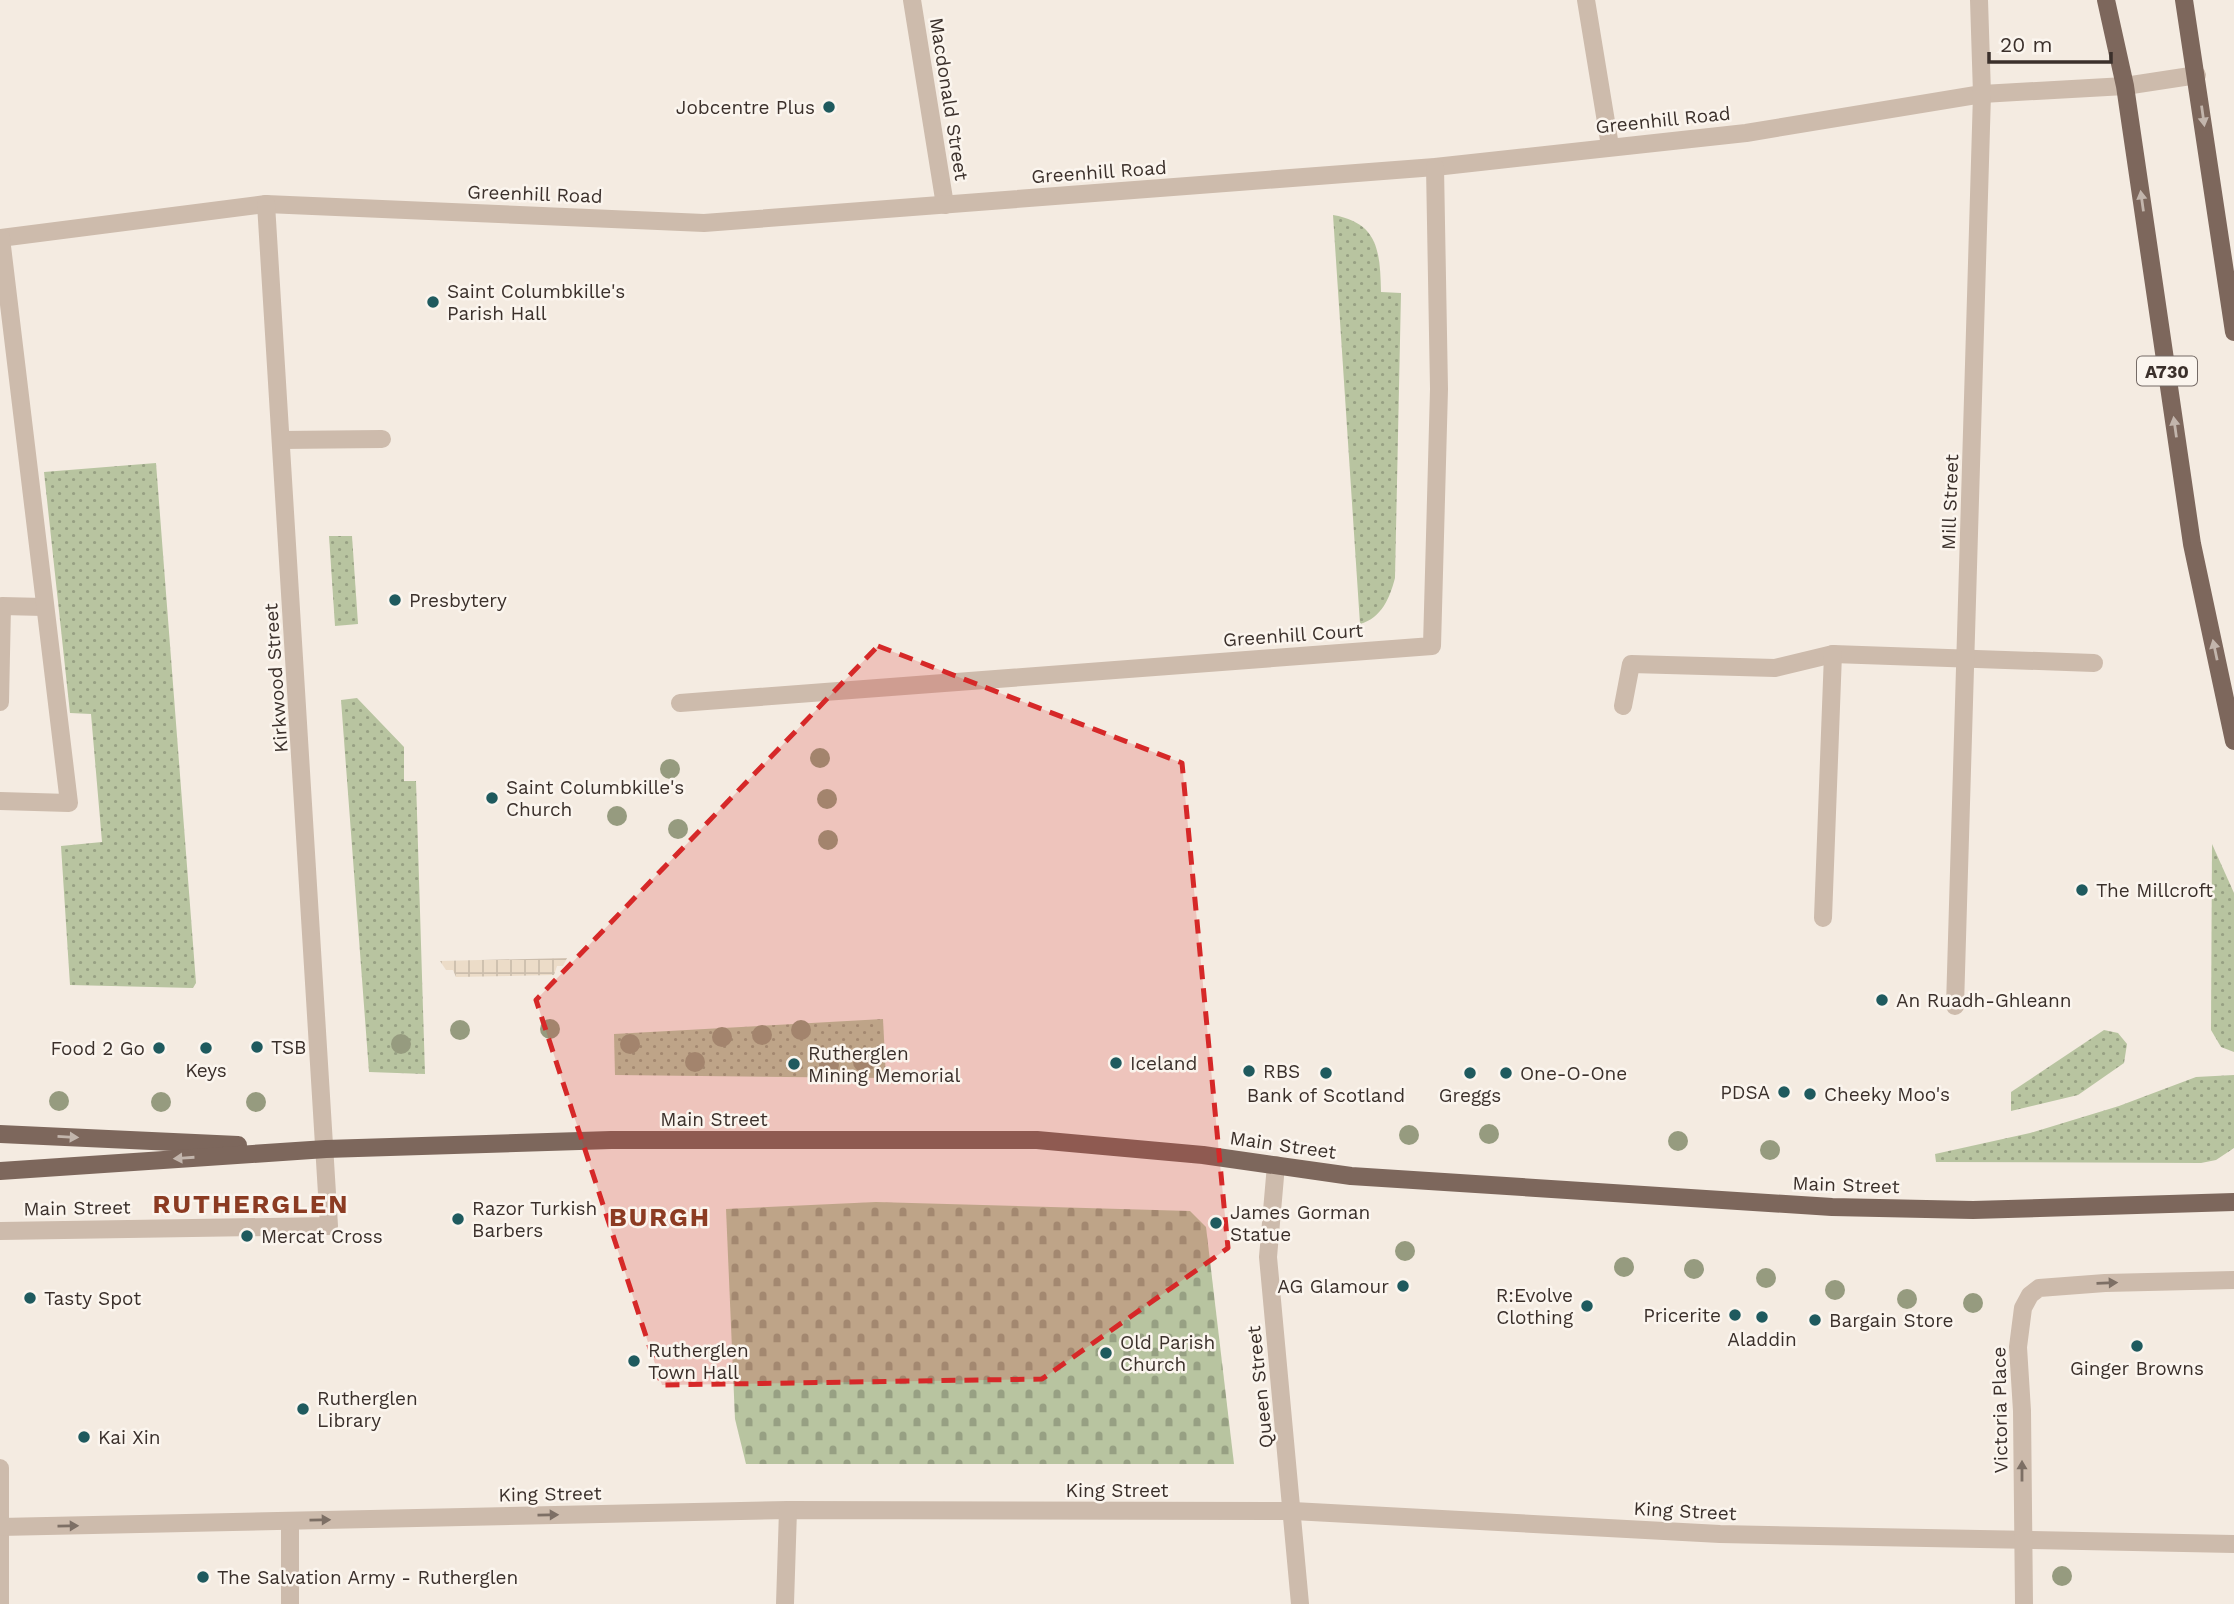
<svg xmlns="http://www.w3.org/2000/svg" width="2234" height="1604" font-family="'Work Sans',sans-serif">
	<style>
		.grass { fill: url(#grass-dots) }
		.cemetery { fill: url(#cemetery-stones) }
		.plaza { fill: url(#plaza-grid) }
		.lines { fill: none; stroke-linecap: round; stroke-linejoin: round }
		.minor { stroke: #cdbbac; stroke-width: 18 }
		.major { stroke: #7d675c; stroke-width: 18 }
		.tree { fill: #969b7f }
		.oneway { fill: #c2b5ac }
		.oneway2 { fill: #7d6f65 }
		.marked { fill: #d62828; fill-opacity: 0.2; stroke: #d62828; stroke-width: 5; stroke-dasharray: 14 9; stroke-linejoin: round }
		.poi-dot { fill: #1f5a5e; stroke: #fbf5ee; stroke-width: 2.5 }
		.labels { text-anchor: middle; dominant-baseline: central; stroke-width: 5; stroke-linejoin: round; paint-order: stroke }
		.shield { fill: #fbf5ee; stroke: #756b66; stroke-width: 2 }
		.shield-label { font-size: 18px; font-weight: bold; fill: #3b302b }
		.street-label { font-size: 19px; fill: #3b302b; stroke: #fbf5ee }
		.poi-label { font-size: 19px; fill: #3b302b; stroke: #fbf5ee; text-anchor: start }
		.district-label { font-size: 26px; font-weight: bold; letter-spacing: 2px; fill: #8c3b22; stroke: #fbf5ee }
	</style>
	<defs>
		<pattern id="grass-dots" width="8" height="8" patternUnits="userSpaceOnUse" patternTransform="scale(1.75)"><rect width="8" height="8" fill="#b8c4a0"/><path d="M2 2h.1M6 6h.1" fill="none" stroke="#97a083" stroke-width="1.8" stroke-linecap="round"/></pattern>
		<pattern id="cemetery-stones" width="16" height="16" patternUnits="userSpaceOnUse" patternTransform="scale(1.75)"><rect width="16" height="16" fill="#b8c4a0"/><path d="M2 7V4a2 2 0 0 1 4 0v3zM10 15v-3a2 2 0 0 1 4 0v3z" fill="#97a083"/></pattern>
		<pattern id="plaza-grid" width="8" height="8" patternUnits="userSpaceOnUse" patternTransform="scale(1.75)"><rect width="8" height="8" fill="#ecdcc8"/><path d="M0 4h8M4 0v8" fill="none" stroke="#cbbdac"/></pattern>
	</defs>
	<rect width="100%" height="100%" fill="#f4ebe1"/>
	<g class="grass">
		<path d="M1333 215C1379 223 1380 252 1381 292L1401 293 1395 578C1390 597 1382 618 1360 624Z"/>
		<polygon points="156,463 196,983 193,988 70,985 61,846 102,842 91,714 70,713 44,472"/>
		<polygon points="329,536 352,536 358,624 335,626"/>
		<polygon points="357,698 404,747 404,781 416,781 425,1074 369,1072 341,700"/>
		<polygon points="2212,844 2234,893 2234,1052 2221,1047 2211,1030"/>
		<polygon points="883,1019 886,1078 615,1075 614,1034"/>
		<polygon points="2104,1030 2118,1033 2127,1044 2124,1063 2078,1095 2011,1111 2011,1092"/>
		<polygon points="2234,1075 2234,1148 2216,1160 2201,1163 1936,1162 1935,1154 2030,1133 2119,1106 2196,1077"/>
	</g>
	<polygon class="cemetery" points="876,1202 1190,1211 1206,1227 1234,1464 746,1464 735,1419 726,1209"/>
	<polygon class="plaza" points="567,958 563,966 557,966 554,975 456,977 453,970 446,970 440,961"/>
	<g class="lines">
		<g class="minor">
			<polyline points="912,0 945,205"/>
			<polyline points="1586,0 1610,146"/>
			<polyline points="0,238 266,204 704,223 1435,167 1746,133 1982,94 2125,86 2197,75"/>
			<polyline points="281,440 382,439"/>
			<polyline points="0,702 2,606 44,607"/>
			<polyline points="680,703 1432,646 1439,389 1435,167"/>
			<polyline points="1623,706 1631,664 1775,668 1833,654 2094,663"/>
			<polyline points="0,801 69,803 1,238"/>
			<polyline points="1823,918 1833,654"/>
			<polyline points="1955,1006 1982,94 1979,0"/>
			<polyline points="1276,1165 1268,1257 1300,1604"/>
			<polyline points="0,1231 329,1226 266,204"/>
			<polyline points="0,1468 0,1604"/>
			<polyline points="290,1521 290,1604"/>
			<polyline points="0,1527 788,1510 1293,1511 1720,1534 2234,1544"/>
			<polyline points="785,1604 788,1510"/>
			<polyline points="2024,1604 2022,1411 2018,1347 2023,1308 2030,1295 2039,1288 2105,1283 2234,1280"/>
		</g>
		<g class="major">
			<polyline points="2106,0 2125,86 2192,544 2234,741"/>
			<polyline points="2184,0 2234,332"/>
			<polyline points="0,1134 238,1145"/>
			<polyline points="0,1171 326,1149 611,1140 1037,1140 1203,1155 1351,1176 1832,1207 1973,1210 2234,1202"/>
		</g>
	</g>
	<g class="tree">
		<circle cx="820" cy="758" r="10"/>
		<circle cx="670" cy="769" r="10"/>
		<circle cx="827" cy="799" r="10"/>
		<circle cx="617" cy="816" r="10"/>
		<circle cx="678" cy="829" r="10"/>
		<circle cx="828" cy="840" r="10"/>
		<circle cx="550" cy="1029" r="10"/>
		<circle cx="460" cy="1030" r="10"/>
		<circle cx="801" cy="1030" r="10"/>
		<circle cx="762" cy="1035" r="10"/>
		<circle cx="722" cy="1037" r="10"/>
		<circle cx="401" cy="1044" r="10"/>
		<circle cx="630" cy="1044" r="10"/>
		<circle cx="695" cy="1062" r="10"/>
		<circle cx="863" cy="1062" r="10"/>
		<circle cx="829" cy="1065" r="10"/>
		<circle cx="59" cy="1101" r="10"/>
		<circle cx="161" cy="1102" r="10"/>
		<circle cx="256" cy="1102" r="10"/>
		<circle cx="1489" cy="1134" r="10"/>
		<circle cx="1409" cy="1135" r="10"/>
		<circle cx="1678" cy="1141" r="10"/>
		<circle cx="1770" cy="1150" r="10"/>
		<circle cx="1405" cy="1251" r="10"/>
		<circle cx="1624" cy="1267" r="10"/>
		<circle cx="1694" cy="1269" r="10"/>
		<circle cx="1766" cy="1278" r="10"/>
		<circle cx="1835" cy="1290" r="10"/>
		<circle cx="1907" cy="1299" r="10"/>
		<circle cx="1973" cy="1303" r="10"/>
		<circle cx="2062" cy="1576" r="10"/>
	</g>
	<defs><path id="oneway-solid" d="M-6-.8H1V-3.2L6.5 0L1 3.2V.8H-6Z" transform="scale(1.75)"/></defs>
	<g class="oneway">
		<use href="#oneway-solid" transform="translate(2203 116) rotate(82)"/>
		<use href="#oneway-solid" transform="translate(2142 201) rotate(-98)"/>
		<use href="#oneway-solid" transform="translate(2175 427) rotate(-98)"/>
		<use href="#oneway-solid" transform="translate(2215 650) rotate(-102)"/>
		<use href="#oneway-solid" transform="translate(68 1137) rotate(3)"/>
		<use href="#oneway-solid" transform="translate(184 1158) rotate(176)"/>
	</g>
	<g class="oneway2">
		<use href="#oneway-solid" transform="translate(2107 1283) rotate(-2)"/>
		<use href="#oneway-solid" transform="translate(2022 1471) rotate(-90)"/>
		<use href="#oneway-solid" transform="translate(548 1515) rotate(-1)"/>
		<use href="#oneway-solid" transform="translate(320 1520) rotate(-1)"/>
		<use href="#oneway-solid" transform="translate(68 1526) rotate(-1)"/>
	</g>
	<path class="marked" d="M878 646 1182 763 1228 1248 1042 1379 662 1385 536 1000Z"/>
	<g class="poi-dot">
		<circle cx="829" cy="107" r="7"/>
		<circle cx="433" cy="302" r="7"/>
		<circle cx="395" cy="600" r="7"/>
		<circle cx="492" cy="798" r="7"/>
		<circle cx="2082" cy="890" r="7"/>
		<circle cx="1882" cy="1000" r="7"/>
		<circle cx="257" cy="1047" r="7"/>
		<circle cx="159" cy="1048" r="7"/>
		<circle cx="206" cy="1048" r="7"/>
		<circle cx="1116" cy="1063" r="7"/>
		<circle cx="794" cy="1064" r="7"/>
		<circle cx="1249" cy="1071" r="7"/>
		<circle cx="1326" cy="1073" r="7"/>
		<circle cx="1470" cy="1073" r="7"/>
		<circle cx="1506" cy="1073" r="7"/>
		<circle cx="1784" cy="1092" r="7"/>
		<circle cx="1810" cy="1094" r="7"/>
		<circle cx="458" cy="1219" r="7"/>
		<circle cx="1216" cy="1223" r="7"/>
		<circle cx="247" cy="1236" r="7"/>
		<circle cx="1403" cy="1286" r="7"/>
		<circle cx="30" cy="1298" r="7"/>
		<circle cx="1587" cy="1306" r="7"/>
		<circle cx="1735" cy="1315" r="7"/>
		<circle cx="1762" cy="1317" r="7"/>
		<circle cx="1815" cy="1320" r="7"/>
		<circle cx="2137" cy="1346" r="7"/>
		<circle cx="1106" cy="1353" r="7"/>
		<circle cx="634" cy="1361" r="7"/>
		<circle cx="303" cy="1409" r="7"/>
		<circle cx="84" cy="1437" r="7"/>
		<circle cx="203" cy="1577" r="7"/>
	</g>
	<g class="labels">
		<rect class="shield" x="2137" y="356.5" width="60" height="29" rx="5"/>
		<g class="shield-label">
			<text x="2167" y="371">A730</text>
		</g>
		<g class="street-label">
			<text transform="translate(949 99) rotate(81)">Macdonald Street</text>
			<text transform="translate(1663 120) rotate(-6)">Greenhill Road</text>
			<text transform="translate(1099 172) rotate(-4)">Greenhill Road</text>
			<text transform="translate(535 194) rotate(2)">Greenhill Road</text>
			<text transform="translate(1950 502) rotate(-88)">Mill Street</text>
			<text transform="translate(1293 635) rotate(-4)">Greenhill Court</text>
			<text transform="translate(276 678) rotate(-94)">Kirkwood Street</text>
			<text x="714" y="1119">Main Street</text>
			<text transform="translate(1283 1145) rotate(8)">Main Street</text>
			<text transform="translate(1846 1185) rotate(2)">Main Street</text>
			<text transform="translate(77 1208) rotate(-1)">Main Street</text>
			<text transform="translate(1260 1387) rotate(-96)">Queen Street</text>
			<text transform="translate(2000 1410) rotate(-91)">Victoria Place</text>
			<text x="1117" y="1490">King Street</text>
			<text transform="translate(550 1494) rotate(-1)">King Street</text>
			<text transform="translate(1685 1511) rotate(3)">King Street</text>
		</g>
		<g class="poi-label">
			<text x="815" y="107" text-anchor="end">Jobcentre Plus</text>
			<text x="447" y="291">Saint Columbkille's<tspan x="447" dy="22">Parish Hall</tspan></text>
			<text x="409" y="600">Presbytery</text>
			<text x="506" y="787">Saint Columbkille's<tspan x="506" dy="22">Church</tspan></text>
			<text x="2096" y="890">The Millcroft</text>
			<text x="1896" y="1000">An Ruadh-Ghleann</text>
			<text x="271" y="1047">TSB</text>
			<text x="145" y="1048" text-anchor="end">Food 2 Go</text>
			<text x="808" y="1053">Rutherglen<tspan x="808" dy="22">Mining Memorial</tspan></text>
			<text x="1130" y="1063">Iceland</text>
			<text x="206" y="1070" text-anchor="middle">Keys</text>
			<text x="1263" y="1071">RBS</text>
			<text x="1520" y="1073">One-O-One</text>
			<text x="1770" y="1092" text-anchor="end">PDSA</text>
			<text x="1824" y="1094">Cheeky Moo's</text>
			<text x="1326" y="1095" text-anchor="middle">Bank of Scotland</text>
			<text x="1470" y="1095" text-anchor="middle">Greggs</text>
			<text x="472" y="1208">Razor Turkish<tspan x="472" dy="22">Barbers</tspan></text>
			<text x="1230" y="1212">James Gorman<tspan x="1230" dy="22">Statue</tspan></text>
			<text x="261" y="1236">Mercat Cross</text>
			<text x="1389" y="1286" text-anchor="end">AG Glamour</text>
			<text x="1573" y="1295" text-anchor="end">R:Evolve<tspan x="1573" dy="22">Clothing</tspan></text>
			<text x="44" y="1298">Tasty Spot</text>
			<text x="1721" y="1315" text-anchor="end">Pricerite</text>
			<text x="1829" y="1320">Bargain Store</text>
			<text x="1762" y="1339" text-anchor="middle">Aladdin</text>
			<text x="1120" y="1342">Old Parish<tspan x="1120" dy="22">Church</tspan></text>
			<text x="648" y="1350">Rutherglen<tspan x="648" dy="22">Town Hall</tspan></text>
			<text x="2137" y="1368" text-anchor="middle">Ginger Browns</text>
			<text x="317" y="1398">Rutherglen<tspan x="317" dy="22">Library</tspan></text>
			<text x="98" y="1437">Kai Xin</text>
			<text x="217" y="1577">The Salvation Army - Rutherglen</text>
		</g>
		<g class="district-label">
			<text x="251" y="1204">RUTHERGLEN</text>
			<text x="660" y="1217">BURGH</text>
		</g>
	</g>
	<path d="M1989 52v10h122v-10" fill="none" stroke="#3b302b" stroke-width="3.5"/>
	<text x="2000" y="52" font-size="21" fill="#3b302b" stroke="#fbf5ee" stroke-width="5" paint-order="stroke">20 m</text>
</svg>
